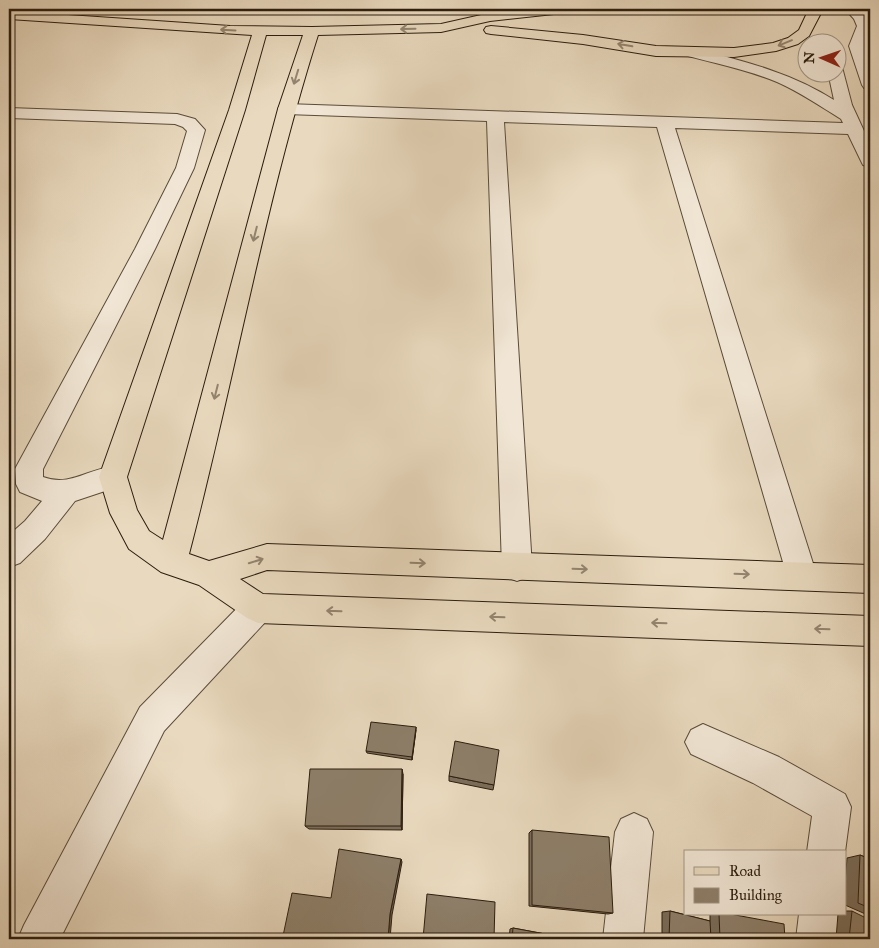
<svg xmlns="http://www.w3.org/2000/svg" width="879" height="948" font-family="'IM FELL Great Primer',serif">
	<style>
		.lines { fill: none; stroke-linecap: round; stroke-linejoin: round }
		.minor-casing { stroke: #5a4c3a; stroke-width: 2 }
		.major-casing { stroke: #2b1d0e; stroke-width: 2 }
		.minor { fill: #f1e6d5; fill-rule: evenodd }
		.major { fill: #e9d9be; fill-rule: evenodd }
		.wall { fill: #7a6d5b; stroke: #2b1d0e }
		.shaded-wall { fill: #63594a; stroke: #2b1d0e }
		.building { fill: #8e7f6a; stroke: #2b1d0e }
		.oneway { stroke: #94846f }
	</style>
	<rect width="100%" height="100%" fill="#e9d9be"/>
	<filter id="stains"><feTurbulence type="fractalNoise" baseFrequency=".004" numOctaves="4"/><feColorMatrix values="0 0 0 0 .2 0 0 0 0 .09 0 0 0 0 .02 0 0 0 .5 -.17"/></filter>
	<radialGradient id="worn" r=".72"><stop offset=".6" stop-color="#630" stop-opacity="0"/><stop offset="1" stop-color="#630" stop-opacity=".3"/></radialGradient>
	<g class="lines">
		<g class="minor-casing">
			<g id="minor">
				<polygon points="845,9 860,9 870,24 865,46 870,62 870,90 864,88 862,85 849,46 857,26 854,19"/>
				<path d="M693 48C743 61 790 72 834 100L828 72H836V65L842 67 852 105 870 144V167L863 165 861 161 848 134 675 128 817 576 813 586 802 590 791 586 787 576 657 127 504 122 532 567 528 577 517 581 506 577 502 567 487 121 286 114 280 113 278 109 280 105 286 104 843 123 841 119C820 106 800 92 777 82 748 70 718 64 688 56L685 53 688 50Z"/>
				<path d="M9 108 177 114 195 119 205 130 194 168 155 249 43 469V477C75 489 97 460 123 469L127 477 123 485 75 501 45 539 20 563 9 567V535L25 521 42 501 20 492 16 484 15 469 135 249 176 168 187 131 183 127 175 124 9 118Z"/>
				<polygon points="258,593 269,598 274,608 269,618 164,731 60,939 18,939 24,925 140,707 247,598"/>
				<polygon points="703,724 779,757 845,794 851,807 845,852 807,852 812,816 753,783 691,754 685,742 691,730"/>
				<polygon points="634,813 647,819 653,832 643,939 603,939 615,832 621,819"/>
				<polygon points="799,914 839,914 836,939 796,939"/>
			</g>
		</g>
		<g class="major-casing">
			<g id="major">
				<path d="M527 9H570L563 13 490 21 441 32 318 35C264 205 234 382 189 554L209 561 267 544 870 565V593L267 570 240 579 263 594 870 616V646L258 623 247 618 199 585 161 572 129 549 110 513 99 477 229 110 252 35 9 19V11L230 26 312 27 441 24 490 13ZM266 35H303L278 109 163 540 149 531 137 510 127 477 245 110Z"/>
				<polygon points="804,9 818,9 821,13 809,36 798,44 776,51 734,57 656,56 583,44 491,34 486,33 484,30 486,27 491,26 583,35 656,46 734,48 773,43 788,38 799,30 807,13"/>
			</g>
		</g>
		<use href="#minor" class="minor"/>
		<use href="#major" class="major"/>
	</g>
	<g class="wall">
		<polygon points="416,730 412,760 367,753 366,751"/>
		<polygon points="403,774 402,830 309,829 305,826"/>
		<polygon points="449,776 494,785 493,790 449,781"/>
		<polygon points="532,830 613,913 608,914 529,906 529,833"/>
		<polygon points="860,855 870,859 870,916 845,905 845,884 847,858"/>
		<polygon points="670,911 710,921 710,914 730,914 785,939 662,939 662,912"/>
		<polygon points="845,911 852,911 870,939 836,939 838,914 845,914"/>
		<polygon points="513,928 572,939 509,939 510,929"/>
	</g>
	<g class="shaded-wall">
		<polygon points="416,727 416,730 412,760 412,757"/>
		<polygon points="402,769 403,774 402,830 401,826"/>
		<polygon points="401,859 402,862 392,915 390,939 388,939 390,914"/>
	</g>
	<g class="building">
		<polygon points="371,722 416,727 412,757 366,751"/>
		<polygon points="455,741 499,750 494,785 449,776"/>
		<polygon points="310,769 402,769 401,826 305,826"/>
		<polygon points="532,830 609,837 613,913 532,905"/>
		<polygon points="339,849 401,859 390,914 388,939 315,939 283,936 292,893 331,898"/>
		<polygon points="860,855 870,859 870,908 858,903"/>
		<polygon points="427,894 495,902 494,939 423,939"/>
		<polygon points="670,911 710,921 711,939 669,939"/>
		<polygon points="852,911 870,920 870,939 849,939"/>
		<polygon points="719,914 730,914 784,924 785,939 720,939"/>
		<polygon points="513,928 572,939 512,939"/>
	</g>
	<defs><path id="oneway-shaft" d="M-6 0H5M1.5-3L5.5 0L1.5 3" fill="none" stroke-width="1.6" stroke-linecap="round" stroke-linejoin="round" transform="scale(1.25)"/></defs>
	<g class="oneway">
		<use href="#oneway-shaft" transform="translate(408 29) rotate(179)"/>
		<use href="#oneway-shaft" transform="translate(228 30) rotate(-177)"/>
		<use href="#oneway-shaft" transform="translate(785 43) rotate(158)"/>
		<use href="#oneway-shaft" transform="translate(625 45) rotate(-170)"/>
		<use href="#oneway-shaft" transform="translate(296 77) rotate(107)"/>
		<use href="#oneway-shaft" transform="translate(255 234) rotate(104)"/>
		<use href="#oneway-shaft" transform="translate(216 392) rotate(104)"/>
		<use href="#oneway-shaft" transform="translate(256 561) rotate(-17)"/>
		<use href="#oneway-shaft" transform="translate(418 563) rotate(2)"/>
		<use href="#oneway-shaft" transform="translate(580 569) rotate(2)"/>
		<use href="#oneway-shaft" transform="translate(742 574) rotate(2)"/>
		<use href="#oneway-shaft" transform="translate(334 611) rotate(-178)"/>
		<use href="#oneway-shaft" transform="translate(497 617) rotate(-178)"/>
		<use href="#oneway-shaft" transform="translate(659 623) rotate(-178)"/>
		<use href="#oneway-shaft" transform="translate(822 629) rotate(-178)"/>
	</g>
	<rect width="879" height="948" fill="none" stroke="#e9d9be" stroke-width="30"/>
	<rect x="10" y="10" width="859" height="928" fill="none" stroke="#2b1d0e" stroke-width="2.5"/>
	<rect x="15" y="15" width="849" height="918" fill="none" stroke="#2b1d0e"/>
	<rect x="684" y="850" width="162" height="65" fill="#f1e6d5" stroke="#a29685"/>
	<rect x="694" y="867" width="25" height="8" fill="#e9d9be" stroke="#a29685"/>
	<text x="729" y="876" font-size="15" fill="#2b1d0e">Road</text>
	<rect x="694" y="888" width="25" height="15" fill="#8e7f6a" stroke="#a29685"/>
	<text x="729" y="900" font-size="15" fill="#2b1d0e">Building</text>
	<g transform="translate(822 58) rotate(272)"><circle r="24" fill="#f1e6d5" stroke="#a29685"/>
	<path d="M0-4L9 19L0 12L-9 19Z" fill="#8f2418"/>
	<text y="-8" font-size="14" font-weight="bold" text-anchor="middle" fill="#2b1d0e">N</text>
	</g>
	<rect width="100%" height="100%" filter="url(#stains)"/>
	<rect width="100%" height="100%" fill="url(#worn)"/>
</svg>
